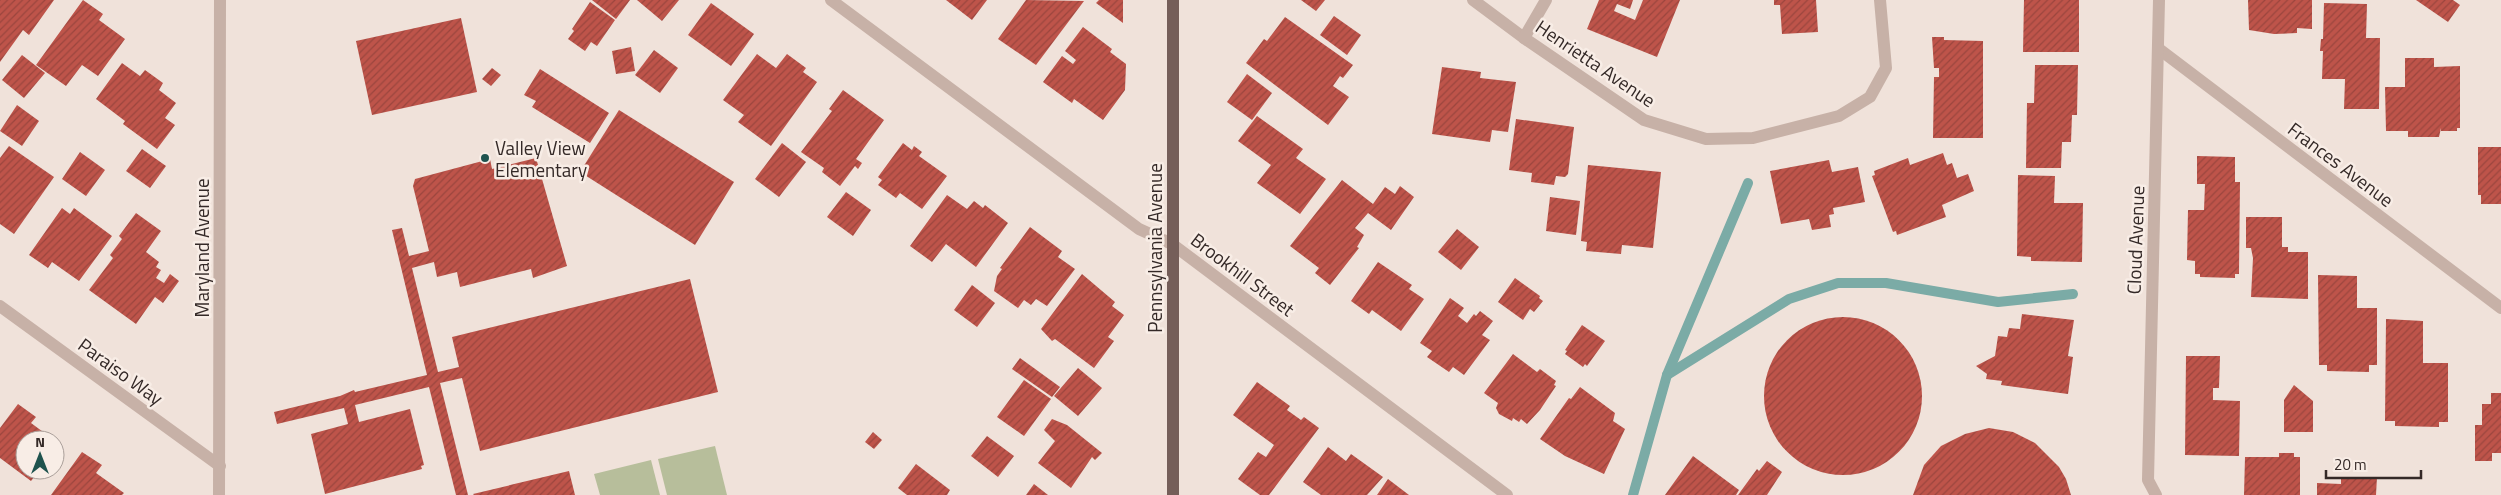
<svg xmlns="http://www.w3.org/2000/svg" width="2501" height="495" font-family="'Titillium Web',sans-serif">
	<style>
		.park { fill: #b7be9b }
		.lines { fill: none; stroke-linecap: round; stroke-linejoin: round }
		.stream { stroke: #7baba6; stroke-width: 10 }
		.building { fill: url(#building-hatch) }
		.minor { stroke: #c7b1a7; stroke-width: 12 }
		.major { stroke: #755e59; stroke-width: 12 }
		.poi-dot { fill: #1f534e; stroke: #f8ede6; stroke-width: 2 }
		.labels { text-anchor: middle; dominant-baseline: central; stroke-width: 5; stroke-linejoin: round; paint-order: stroke }
		.street-label { font-size: 19px; fill: #342927; stroke: #f8ede6 }
		.poi-label { font-size: 19px; fill: #342927; stroke: #f8ede6; text-anchor: start }
	</style>
	<defs>
		<pattern id="building-hatch" width="6" height="6" patternUnits="userSpaceOnUse" patternTransform="scale(1.25)"><rect width="6" height="6" fill="#be544a"/><path d="M-1 1l2-2M0 6l6-6M5 7l2-2" fill="none" stroke="#9b463e"/></pattern>
	</defs>
	<rect width="100%" height="100%" fill="#f0e2da"/>
	<g class="park">
		<polygon points="715,446 727,495 667,495 658,459"/>
		<polygon points="651,460 660,495 600,495 594,474"/>
	</g>
	<g class="lines">
		<g class="stream">
			<polyline points="1667,375 1789,299 1838,283 1886,283 1998,302 2073,294"/>
			<polyline points="1633,495 1667,375 1748,183"/>
		</g>
	</g>
	<g class="building">
		<polygon points="0,0 54,0 29,35 23,30 0,62"/>
		<polygon points="83,0 103,14 99,20 125,39 98,76 82,65 66,86 36,65"/>
		<polygon points="592,0 630,0 616,19"/>
		<polygon points="637,0 679,0 662,21"/>
		<polygon points="946,0 987,0 972,20"/>
		<polygon points="1026,0 1084,1 1036,65 998,39"/>
		<polygon points="1099,0 1123,0 1123,23 1096,3"/>
		<polygon points="1301,0 1325,0 1316,11"/>
		<polygon points="1599,0 1633,0 1630,9 1617,4 1614,11 1635,20 1643,0 1680,0 1657,57 1587,29"/>
		<polygon points="1774,0 1816,0 1818,32 1782,34 1780,5 1774,5"/>
		<polygon points="2024,0 2079,0 2079,52 2023,52"/>
		<polygon points="2248,0 2312,0 2312,29 2297,28 2297,33 2274,34 2249,30"/>
		<polygon points="2416,0 2453,0 2460,5 2448,22"/>
		<polygon points="590,2 615,20 597,46 591,42 585,51 568,39 574,31 572,29"/>
		<polygon points="711,3 754,34 731,66 688,35"/>
		<polygon points="2324,3 2367,4 2366,38 2380,38 2379,109 2344,109 2345,79 2322,79 2323,51 2320,51 2321,39 2323,39"/>
		<polygon points="1334,16 1361,35 1347,55 1320,35"/>
		<polygon points="1285,17 1353,65 1343,78 1340,76 1333,86 1349,97 1328,125 1246,63 1264,39 1267,41"/>
		<polygon points="461,18 477,92 372,115 356,41"/>
		<polygon points="1083,27 1112,49 1110,52 1126,64 1125,90 1103,120 1074,99 1072,103 1043,82 1062,56 1073,64 1076,60 1065,51"/>
		<polygon points="1932,37 1944,37 1944,40 1983,41 1983,138 1933,138 1934,77 1939,77 1939,68 1934,68"/>
		<polygon points="631,47 635,71 616,74 612,51"/>
		<polygon points="654,50 678,68 660,93 635,75"/>
		<polygon points="757,54 776,68 787,54 806,68 803,72 817,82 771,146 738,122 744,115 723,100"/>
		<polygon points="22,55 45,73 24,98 2,80"/>
		<polygon points="2405,58 2434,58 2434,67 2460,66 2460,128 2457,128 2457,131 2441,131 2441,128 2439,137 2408,137 2408,131 2386,131 2385,87 2405,87"/>
		<polygon points="122,63 140,76 145,70 163,83 159,90 176,103 165,118 175,125 157,149 123,124 125,121 96,99"/>
		<polygon points="2035,65 2078,65 2077,115 2072,115 2071,142 2062,142 2061,168 2026,168 2027,103 2034,103"/>
		<polygon points="1442,67 1481,72 1480,78 1516,82 1508,132 1492,130 1490,142 1432,134"/>
		<polygon points="492,68 501,75 491,86 482,79"/>
		<polygon points="540,69 609,113 590,143 532,107 536,101 524,95"/>
		<polygon points="1247,74 1272,93 1252,120 1227,102"/>
		<polygon points="843,90 884,120 856,159 862,163 858,169 855,166 840,186 822,172 824,168 801,152 832,111 829,109"/>
		<polygon points="17,105 39,121 22,146 0,131"/>
		<polygon points="619,110 734,182 695,245 580,172"/>
		<polygon points="1257,116 1303,149 1296,158 1326,179 1300,214 1257,183 1271,165 1238,141"/>
		<polygon points="1516,119 1574,127 1568,174 1565,177 1556,176 1554,185 1531,182 1532,173 1509,170"/>
		<polygon points="782,143 806,162 779,197 755,179"/>
		<polygon points="903,143 912,150 914,146 922,152 919,156 947,176 922,209 900,193 896,198 878,185 882,180 878,177"/>
		<polygon points="9,146 54,177 14,234 0,224 0,158"/>
		<polygon points="2478,147 2501,147 2501,204 2481,204 2481,195 2478,195"/>
		<polygon points="142,149 166,166 150,188 126,171"/>
		<polygon points="80,152 105,170 86,196 62,179"/>
		<polygon points="1943,153 1947,165 1952,163 1957,178 1968,174 1974,191 1942,205 1946,217 1897,235 1896,231 1893,232 1872,176 1875,175 1874,171 1908,158 1910,165"/>
		<polygon points="2197,156 2235,157 2235,182 2240,182 2239,274 2235,274 2235,278 2200,277 2200,274 2195,274 2195,261 2187,260 2188,210 2204,210 2205,184 2197,184"/>
		<polygon points="536,158 567,266 533,278 531,269 460,287 457,272 437,277 434,262 412,268 438,372 459,367 452,337 690,279 718,392 480,451 462,378 440,383 468,495 456,495 429,387 355,405 359,422 410,409 424,465 421,466 422,469 325,494 311,434 348,424 344,408 277,424 274,412 340,396 354,390 355,392 427,375 392,230 402,228 409,256 429,251 413,186 415,179 490,159 492,169"/>
		<polygon points="1829,160 1832,172 1858,167 1865,202 1833,208 1834,214 1829,215 1831,227 1812,230 1809,219 1781,224 1770,171"/>
		<polygon points="1588,165 1661,172 1653,248 1622,245 1621,254 1586,251 1587,242 1581,241"/>
		<polygon points="2018,175 2055,176 2054,203 2083,203 2082,262 2031,261 2031,257 2017,256"/>
		<polygon points="1342,180 1373,204 1385,187 1395,194 1400,186 1414,197 1391,230 1368,213 1355,228 1364,235 1357,247 1359,248 1330,285 1315,273 1319,268 1290,246"/>
		<polygon points="846,192 871,210 853,236 827,217"/>
		<polygon points="947,195 967,209 974,201 983,208 985,205 1008,223 976,267 946,244 932,262 910,246"/>
		<polygon points="1550,197 1580,201 1576,235 1546,231"/>
		<polygon points="62,208 70,214 74,208 112,236 79,281 52,262 48,268 29,255"/>
		<polygon points="136,213 161,231 146,252 159,262 156,267 161,270 156,278 164,283 170,274 179,281 163,303 155,297 136,324 89,290 113,258 110,255 122,239 119,236"/>
		<polygon points="2246,217 2282,217 2282,247 2288,247 2288,252 2308,252 2308,299 2251,297 2253,258 2251,248 2246,248"/>
		<polygon points="1030,227 1062,251 1058,257 1075,269 1047,306 1036,299 1031,305 1024,300 1018,308 994,291 997,276 1002,269 1000,268"/>
		<polygon points="1457,229 1479,247 1461,270 1438,252"/>
		<polygon points="1378,262 1412,285 1409,289 1424,299 1401,331 1372,310 1369,314 1351,301"/>
		<polygon points="1082,274 1115,302 1112,306 1124,315 1108,337 1114,341 1094,368 1055,339 1052,341 1041,329"/>
		<polygon points="2318,275 2357,276 2357,308 2377,308 2377,365 2369,365 2369,372 2327,371 2327,365 2319,365"/>
		<polygon points="1515,278 1540,296 1539,298 1543,301 1534,312 1530,309 1523,320 1498,302"/>
		<polygon points="972,285 995,303 977,327 954,310"/>
		<polygon points="1450,298 1464,308 1458,316 1467,323 1474,314 1476,316 1480,311 1493,321 1482,335 1490,340 1464,375 1453,367 1449,372 1427,357 1432,351 1420,343"/>
		<polygon points="2022,314 2074,320 2068,356 2073,357 2068,394 2001,385 2002,381 1986,379 1987,374 1976,366 1995,356 1998,336 2007,337 2009,328 2020,329"/>
		<circle cx="1843" cy="396" r="79"/>
		<polygon points="2386,319 2423,321 2423,363 2448,363 2448,422 2439,422 2439,427 2395,426 2395,421 2385,421"/>
		<polygon points="1582,325 1605,341 1587,366 1585,364 1583,367 1565,354 1567,351 1565,350"/>
		<polygon points="1513,354 1537,372 1540,369 1556,381 1554,385 1556,386 1540,410 1527,424 1521,419 1519,422 1513,418 1512,421 1499,414 1496,408 1498,403 1484,393"/>
		<polygon points="2186,356 2220,356 2219,388 2213,388 2213,400 2240,401 2239,456 2185,455"/>
		<polygon points="1020,358 1060,387 1052,397 1012,369"/>
		<polygon points="1078,368 1102,388 1078,416 1054,396"/>
		<polygon points="1024,380 1051,399 1024,436 997,417"/>
		<polygon points="1257,382 1290,406 1287,410 1301,420 1304,417 1319,428 1269,495 1260,495 1238,479 1258,452 1266,457 1274,445 1233,415"/>
		<polygon points="2294,385 2313,401 2313,432 2284,432 2284,400"/>
		<polygon points="1580,387 1615,413 1613,421 1625,429 1604,474 1565,456 1540,439 1569,398 1571,399"/>
		<polygon points="2491,393 2501,393 2501,453 2492,453 2492,461 2475,461 2475,425 2482,425 2482,404 2491,404"/>
		<polygon points="18,404 36,417 31,423 54,440 25,440 25,470 40,470 31,481 0,458 0,428"/>
		<polygon points="1052,419 1067,425 1102,453 1095,460 1092,457 1071,488 1038,463 1055,441 1044,430"/>
		<polygon points="1989,428 2013,432 2035,443 2059,467 2066,479 2071,495 1913,495 1924,465 1941,446 1965,434"/>
		<polygon points="873,432 882,440 874,449 865,442"/>
		<polygon points="987,436 1014,456 998,477 971,456"/>
		<polygon points="1328,447 1346,461 1351,454 1383,477 1367,495 1321,495 1303,482"/>
		<polygon points="82,452 102,465 96,473 124,493 122,495 51,495"/>
		<polygon points="2279,453 2294,453 2294,457 2300,457 2300,495 2244,495 2245,457 2279,457"/>
		<polygon points="1693,456 1739,490 1736,495 1665,495"/>
		<polygon points="1767,461 1782,472 1767,495 1738,495 1757,469 1759,471"/>
		<polygon points="916,464 950,490 947,495 907,495 898,488"/>
		<polygon points="569,471 575,495 474,495 473,494"/>
		<polygon points="2360,477 2377,477 2376,495 2317,495 2317,483 2341,484 2341,478"/>
		<polygon points="1388,479 1409,495 1377,495"/>
		<polygon points="1034,484 1048,495 1026,495"/>
	</g>
	<g class="lines">
		<g class="minor">
			<polyline points="831,0 1139,229 1172,244 1507,495"/>
			<polyline points="1473,0 1524,38 1644,120 1706,139 1753,138 1839,116 1870,97 1886,68 1880,0"/>
			<polyline points="1524,38 1546,0"/>
			<polyline points="2159,49 2501,308"/>
			<polyline points="0,306 220,466"/>
			<polyline points="219,495 220,0"/>
			<polyline points="2156,495 2148,480 2159,0"/>
		</g>
		<polyline class="major" points="1173,0 1173,495"/>
	</g>
	<circle class="poi-dot" cx="485" cy="158" r="5"/>
	<g class="labels">
		<g class="street-label">
			<text transform="translate(1596 63) rotate(34)">Henrietta Avenue</text>
			<text transform="translate(2341 164) rotate(37)">Frances Avenue</text>
			<text transform="translate(2135 240) rotate(-88)">Cloud Avenue</text>
			<text transform="translate(201 248) rotate(-90)">Maryland Avenue</text>
			<text transform="translate(1154 248) rotate(-90)">Pennsylvania Avenue</text>
			<text transform="translate(1243 274) rotate(37)">Brookhill Street</text>
			<text transform="translate(121 371) rotate(36)">Paraiso Way</text>
		</g>
		<g class="poi-label">
			<text x="495" y="147">Valley View<tspan x="495" dy="22">Elementary</tspan></text>
		</g>
	</g>
	<g transform="translate(40 455)"><circle r="24" fill="#f8ede6" stroke="#aa9f9a"/>
	<path d="M0-4L9 19L0 12L-9 19Z" fill="#1f534e"/>
	<text y="-8" font-size="14" font-weight="bold" text-anchor="middle" fill="#342927">N</text>
	</g>
	<path d="M2326 470v8h95v-8" fill="none" stroke="#342927" stroke-width="2.5"/>
	<text x="2334" y="470" font-size="15" fill="#342927" stroke="#f8ede6" stroke-width="4" paint-order="stroke">20 m</text>
</svg>
